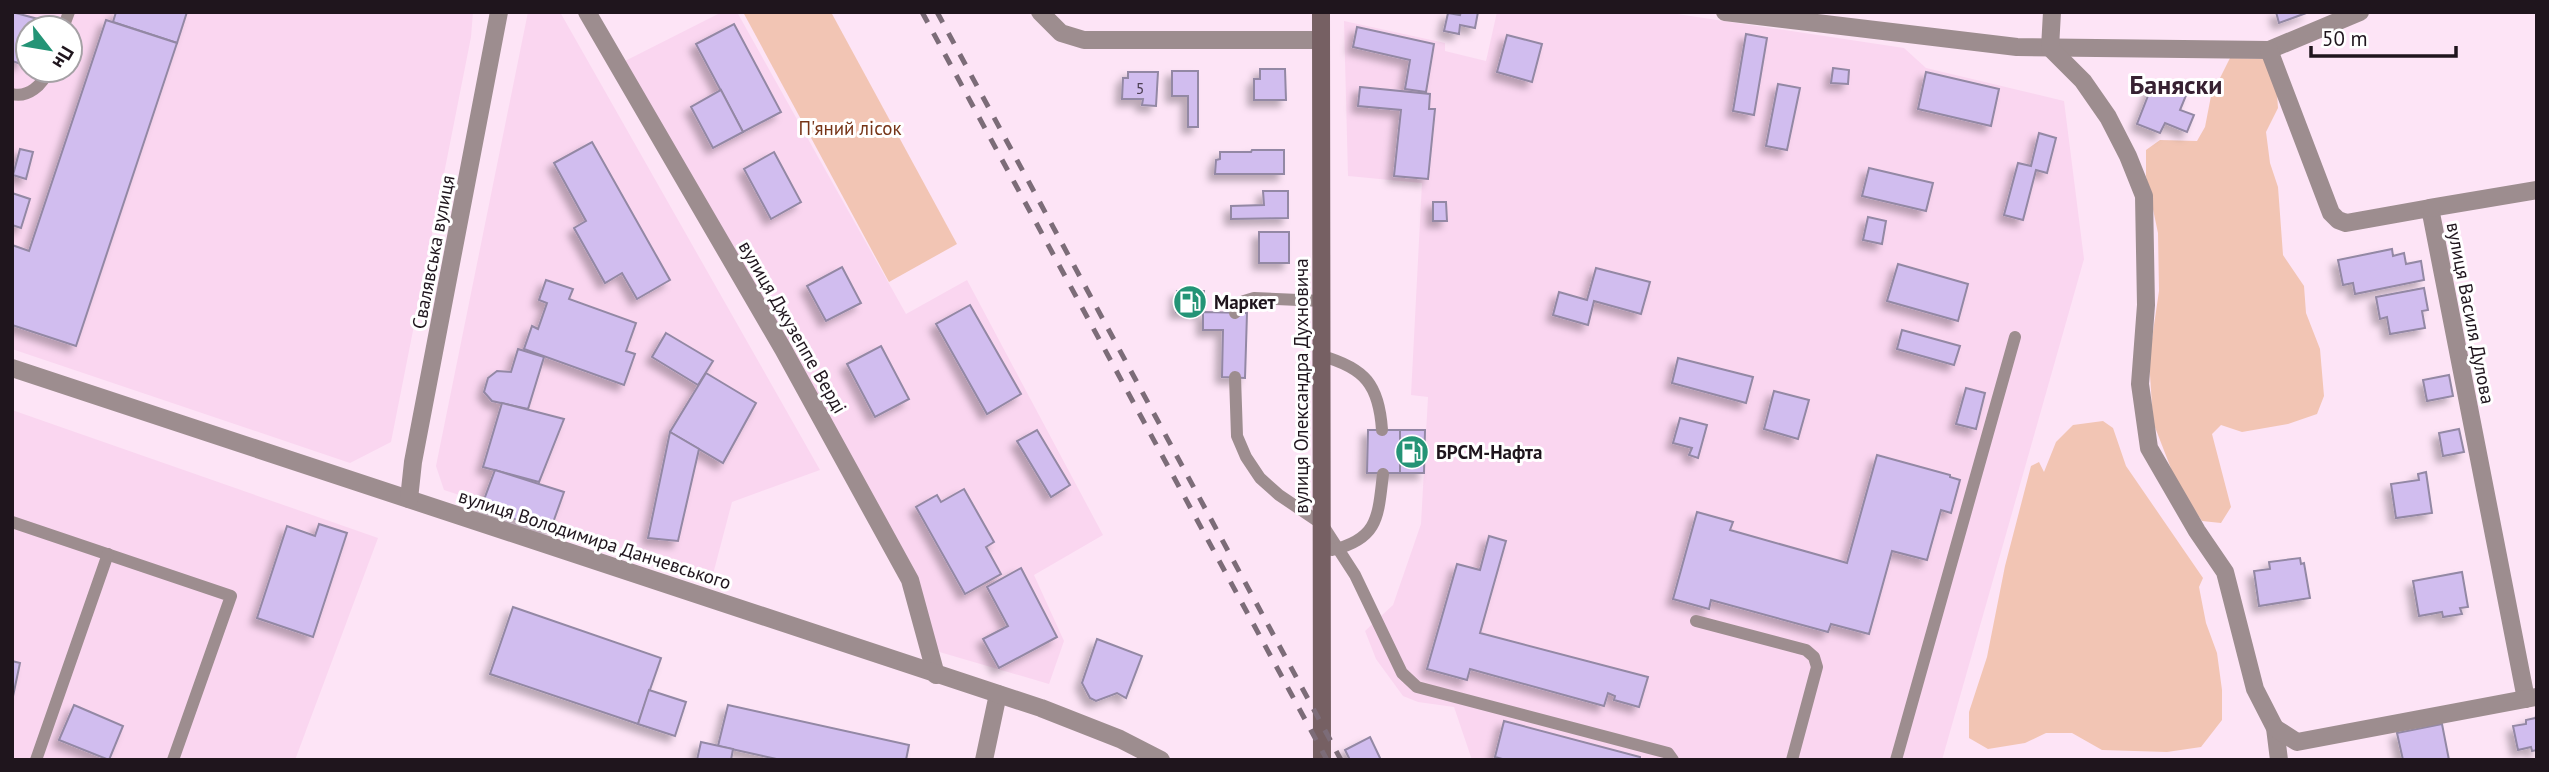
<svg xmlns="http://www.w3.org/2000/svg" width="2549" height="772" font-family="'PT Sans',sans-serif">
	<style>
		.built { fill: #fad6f0; fill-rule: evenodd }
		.green { fill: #f2c5b4 }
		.building { fill: #d1bdef; stroke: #9388a4; stroke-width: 2; filter: url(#shadow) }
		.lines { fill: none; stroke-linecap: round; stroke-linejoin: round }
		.service { stroke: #9d8d8f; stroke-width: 12 }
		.minor { stroke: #9d8d8f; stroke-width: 18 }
		.tertiary { stroke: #9d8d8f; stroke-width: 18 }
		.secondary { stroke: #766063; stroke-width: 18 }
		.rail { stroke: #7c6c78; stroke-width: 5; stroke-dasharray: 12 12; stroke-linecap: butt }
		.labels { text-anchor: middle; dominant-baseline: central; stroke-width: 6; stroke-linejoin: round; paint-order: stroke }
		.number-label { font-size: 16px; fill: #4c3f52 }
		.park-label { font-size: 19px; fill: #763417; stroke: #fff }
		.street-label { font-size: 19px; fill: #1f151d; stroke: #fff }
		.poi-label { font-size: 19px; font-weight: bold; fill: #1f151d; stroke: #fff; text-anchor: start }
		.district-label { font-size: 26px; font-weight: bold; fill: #372132; stroke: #fff }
	</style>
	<defs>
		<filter id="shadow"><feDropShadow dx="-6" dy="6" stdDeviation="3.5" flood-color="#0004"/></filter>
	</defs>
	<rect width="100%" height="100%" fill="#fde4f6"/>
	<g class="built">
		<path d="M12 12H473L471 37 391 442 350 463 12 349ZM28 28H70V70H28Z"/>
		<polygon points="528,12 560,12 820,470 732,502 712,578 444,490 436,466"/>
		<polygon points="722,12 737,12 906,314 967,280 1103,535 1034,575 1064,641 1049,684 936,651 919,582 625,61"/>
		<polygon points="1497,12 1664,12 1904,48 1926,68 2064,101 2084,259 1942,760 1472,760 1454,707 1418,702 1403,696 1376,659 1365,631 1393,605 1421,524 1428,397 1411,395 1422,183 1348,176 1344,21 1445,43 1445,51 1486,61"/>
		<polygon points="12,410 378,538 295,760 12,760"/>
	</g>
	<g class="green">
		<polygon points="743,12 831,12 957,244 889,282"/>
		<polygon points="2230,58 2263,59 2276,79 2278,108 2266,132 2270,163 2278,187 2283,255 2304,286 2306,313 2320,349 2324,396 2317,414 2288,424 2242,432 2221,425 2212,434 2231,507 2221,523 2202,521 2177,484 2153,422 2149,359 2159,291 2158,233 2146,176 2146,150 2160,140 2197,141 2205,127 2211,96"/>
		<polygon points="2103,421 2113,428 2126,466 2203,578 2199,587 2206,623 2217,653 2222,690 2222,720 2201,747 2167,752 2102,750 2072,733 2046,733 2025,743 1988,749 1969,738 1969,712 1987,657 2005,566 2031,466 2039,462 2044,472 2056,442 2073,425"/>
	</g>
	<g class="building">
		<polygon points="12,12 38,19 34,28 28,28 28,45 21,64 12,61"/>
		<polygon points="116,12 187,12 177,43 113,22"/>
		<polygon points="1461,12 1478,12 1475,28 1460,25 1459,34 1444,31 1448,13 1460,15"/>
		<polygon points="2276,12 2309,12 2279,23"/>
		<polygon points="106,20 177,43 76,346 12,325 12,245 29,251"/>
		<polygon points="734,24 781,112 743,132 696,44"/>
		<polygon points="1357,27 1434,44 1426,92 1405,89 1410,60 1353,47"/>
		<polygon points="1746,34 1767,38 1754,115 1733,111"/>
		<polygon points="1507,35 1542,44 1532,82 1497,72"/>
		<polygon points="1833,68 1849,70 1848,84 1831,83"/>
		<polygon points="1260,69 1285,69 1286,100 1254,100 1254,79 1260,79"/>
		<polygon points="1172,71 1198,71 1198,127 1188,127 1188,96 1172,96"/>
		<polygon points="1128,72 1158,72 1156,106 1142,105 1143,99 1122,99 1123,78 1128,78"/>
		<polygon points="1926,72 1999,89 1991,126 1918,109"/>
		<polygon points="2153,83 2164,87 2165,84 2187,93 2180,110 2194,115 2187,132 2165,123 2160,133 2137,124"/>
		<polygon points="1778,84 1800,88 1787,150 1766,146"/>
		<polygon points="1360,87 1430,94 1429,109 1435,109 1428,179 1394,176 1401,110 1358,106"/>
		<polygon points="721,90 743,132 713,148 691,107"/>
		<polygon points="2039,133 2056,138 2047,173 2036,170 2023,220 2004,215 2018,163 2031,166"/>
		<polygon points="592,142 670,280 637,299 622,273 605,283 574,228 586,221 554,163"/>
		<polygon points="20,149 33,152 26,179 13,175"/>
		<polygon points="1252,150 1284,150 1284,174 1215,174 1216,160 1220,159 1220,152 1251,152"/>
		<polygon points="774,152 801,202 771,219 744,169"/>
		<polygon points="1869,168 1933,183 1926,211 1862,196"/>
		<polygon points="1263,191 1288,191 1288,218 1231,219 1231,206 1264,205"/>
		<polygon points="12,193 30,199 21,228 12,225"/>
		<polygon points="1433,202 1446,202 1447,221 1433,221"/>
		<polygon points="1868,217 1886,221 1882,244 1863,240"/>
		<rect x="1259" y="232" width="30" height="31"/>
		<polygon points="2392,249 2393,256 2404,253 2406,264 2421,261 2424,280 2355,294 2353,283 2343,285 2338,260"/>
		<polygon points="1898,264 1968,284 1958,321 1887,301"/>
		<polygon points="842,267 861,303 826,321 807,286"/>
		<polygon points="1596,268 1650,282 1641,314 1594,301 1588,325 1553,315 1559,292 1587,300"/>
		<polygon points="546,280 573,289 569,299 636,323 626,351 635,354 624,385 524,349 532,326 538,329 547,303 539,300"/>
		<polygon points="2424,288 2428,310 2422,311 2425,328 2390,334 2387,317 2380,319 2376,297"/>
		<polygon points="1177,291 1204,291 1203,312 1176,312"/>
		<polygon points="970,305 1021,394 987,414 936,324"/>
		<polygon points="1203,312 1247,313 1245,378 1222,377 1223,330 1203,330"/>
		<polygon points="1902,330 1960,346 1954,365 1897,349"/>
		<polygon points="666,333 713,361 698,385 652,357"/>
		<polygon points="881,346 909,399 875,417 847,364"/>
		<polygon points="518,349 544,357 528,409 492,401 484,392 488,378 497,371 511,372"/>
		<polygon points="1678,358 1753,377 1746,403 1672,383"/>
		<polygon points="706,373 756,403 723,463 670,432"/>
		<polygon points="2449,375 2453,396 2427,401 2423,380"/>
		<polygon points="1966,388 1985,393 1976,429 1956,424"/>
		<polygon points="1774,391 1809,400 1798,439 1764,429"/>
		<polygon points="502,403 564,419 539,482 483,467"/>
		<polygon points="1680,418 1707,425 1698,458 1689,455 1692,448 1673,443"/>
		<polygon points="2459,429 2464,452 2443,456 2439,433"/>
		<polygon points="1037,430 1070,485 1051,497 1017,441"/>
		<polygon points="1368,430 1400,430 1400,473 1367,473"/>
		<polygon points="1400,430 1425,430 1424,473 1400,473"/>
		<polygon points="670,432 699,449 678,541 648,538"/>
		<polygon points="1877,455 1950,475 1950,477 1960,480 1951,513 1941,510 1927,560 1892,551 1869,634 1831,624 1828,632 1711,600 1709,609 1673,599 1697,512 1733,522 1730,530 1847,563"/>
		<polygon points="495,470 564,492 550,531 481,508"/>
		<polygon points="2426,472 2432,513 2396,518 2391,484 2419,480 2418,474"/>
		<polygon points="964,489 994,542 986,547 1001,574 965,594 916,507 937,495 941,502"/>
		<polygon points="319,524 347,533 313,637 257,618 287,526 315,536"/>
		<polygon points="1489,536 1506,541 1480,633 1648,677 1639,707 1614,700 1615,696 1608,693 1604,706 1470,669 1467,680 1427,669 1457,564 1480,570"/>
		<polygon points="2300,558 2301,564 2304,563 2310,598 2259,606 2254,571 2270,569 2269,562"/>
		<polygon points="1021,568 1057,637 999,668 983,639 1008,626 987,587"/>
		<polygon points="2462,572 2468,607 2460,608 2462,614 2443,617 2442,612 2419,616 2413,581"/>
		<polygon points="513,607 661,658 638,724 490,674"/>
		<polygon points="1097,639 1142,656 1126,698 1117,693 1096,701 1090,698 1082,683"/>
		<polygon points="12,661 20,663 12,701"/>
		<polygon points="649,690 686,702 675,736 638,724"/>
		<polygon points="74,705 123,726 109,760 59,740"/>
		<polygon points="728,705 909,745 906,760 781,760 718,746"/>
		<polygon points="2537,715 2537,750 2532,751 2531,747 2518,750 2513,726 2526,724 2526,720 2535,718"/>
		<polygon points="1504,721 1640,757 1640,760 1506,760 1495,757"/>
		<polygon points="2442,724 2449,760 2403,760 2397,733"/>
		<polygon points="1370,737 1381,760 1350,760 1345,750"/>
		<polygon points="701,742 733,749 731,760 697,760"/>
	</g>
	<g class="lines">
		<g class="service">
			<polyline points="63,28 69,12"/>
			<path d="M12 94C28 98 43 85 48 70"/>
			<polyline points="1235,313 1244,301 1254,298 1322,301"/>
			<path d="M1322 356C1365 368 1379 385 1382 430"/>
			<polyline points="1235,377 1237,436 1246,457 1260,478 1279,495 1322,524 1355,575 1402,673 1417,687 1668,753 1673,760"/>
			<polyline points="12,522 231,596 173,760"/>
			<path d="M1332 550C1379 539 1378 516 1383 474"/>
			<polyline points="1696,621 1806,650 1814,657 1817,667 1792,760"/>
			<polyline points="36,760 108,554"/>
			<polyline points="1896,760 2015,337"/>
		</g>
		<g class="minor">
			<polyline points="587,12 783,349 910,580 936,675"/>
			<polyline points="1040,12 1061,33 1084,40 1321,40"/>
			<polyline points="1725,12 2017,47 2269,50 2360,12"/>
			<polyline points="2052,12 2050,48 2083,81 2108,117 2128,156 2144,196 2146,305 2140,384 2149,448 2197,531 2225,572 2255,689 2275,728 2279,760"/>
			<polyline points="2269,50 2331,213 2338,220 2346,223 2430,208 2526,699"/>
			<polyline points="2430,208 2537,190"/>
			<polyline points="2275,728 2297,742 2536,697"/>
			<polyline points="984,760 998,694"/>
		</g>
		<g class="tertiary">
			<polyline points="12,368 1041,708 1120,739 1161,760"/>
			<polyline points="409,499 413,462 499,12"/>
		</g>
		<polyline class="secondary" points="1321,12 1322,760"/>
		<g class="rail">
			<polyline points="922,12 1327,760"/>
			<polyline points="937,12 1341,760"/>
		</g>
	</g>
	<defs>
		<g id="fuel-disc" transform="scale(1.75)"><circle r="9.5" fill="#249476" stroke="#fff"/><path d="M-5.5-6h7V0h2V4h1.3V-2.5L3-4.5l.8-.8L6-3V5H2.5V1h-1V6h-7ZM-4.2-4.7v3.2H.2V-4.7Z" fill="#fff"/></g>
	</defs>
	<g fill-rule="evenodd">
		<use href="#fuel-disc" x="1190" y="302"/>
		<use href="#fuel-disc" x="1412" y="452"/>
	</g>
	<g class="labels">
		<g class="number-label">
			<text x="1140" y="88">5</text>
		</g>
		<g class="park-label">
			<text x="850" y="128">П'яний лісок</text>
		</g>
		<g class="street-label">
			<text transform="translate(433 252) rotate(-79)">Свалявська вулиця</text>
			<text transform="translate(2471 313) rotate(79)">вулиця Василя Дулова</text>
			<text transform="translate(793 327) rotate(60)">вулиця Джузеппе Верді</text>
			<text transform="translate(1301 386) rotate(-90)">вулиця Олександра Духновича</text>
			<text transform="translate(595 539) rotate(18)">вулиця Володимира Данчевського</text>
		</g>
		<g class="poi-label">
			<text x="1214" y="302">Маркет</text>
			<text x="1436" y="452">БРСМ-Нафта</text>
		</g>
		<g class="district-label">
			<text x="2176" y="84">Баняски</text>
		</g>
	</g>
	<rect width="2549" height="772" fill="none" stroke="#1f151d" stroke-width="28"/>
	<g transform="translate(49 49) rotate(121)"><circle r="33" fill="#ffffff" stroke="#a5a1a5" stroke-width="2"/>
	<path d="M0-5L12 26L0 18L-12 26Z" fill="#249476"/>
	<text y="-10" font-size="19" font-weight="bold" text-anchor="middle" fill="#1f151d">Пн</text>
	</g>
	<path d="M2311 46v10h145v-10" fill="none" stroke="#1f151d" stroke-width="3.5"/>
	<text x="2322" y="46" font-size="21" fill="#1f151d" stroke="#ffffff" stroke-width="5" paint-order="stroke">50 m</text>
</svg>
